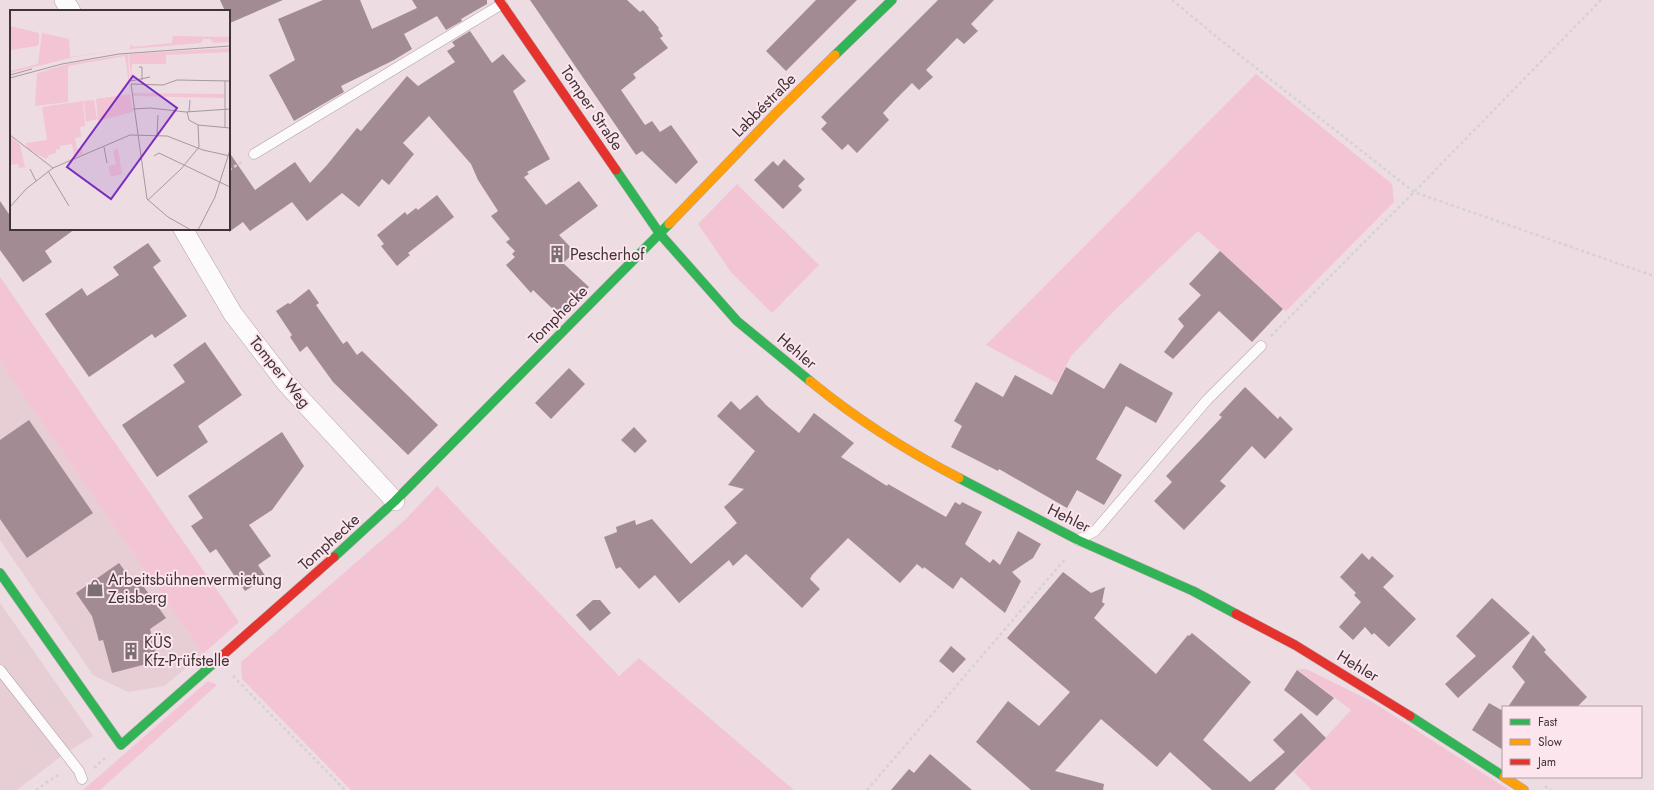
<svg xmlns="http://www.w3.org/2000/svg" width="1654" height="790" font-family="Jost,sans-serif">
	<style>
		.built { fill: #e7cdd4 }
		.green { fill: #f3c5d4 }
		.building { fill: #a38b94 }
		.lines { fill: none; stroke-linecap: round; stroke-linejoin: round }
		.lane-casing { stroke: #b1a4a9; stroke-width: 11 }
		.street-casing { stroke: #b1a4a9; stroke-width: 20 }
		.fast-casing { stroke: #b1a4a9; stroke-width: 10 }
		.slow-casing { stroke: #b1a4a9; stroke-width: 10 }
		.jam-casing { stroke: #b1a4a9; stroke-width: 10 }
		.path { stroke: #d6d2d3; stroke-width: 2.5; stroke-dasharray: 3 3; stroke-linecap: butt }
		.lane { stroke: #fcfafb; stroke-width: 10 }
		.street { stroke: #fcfafb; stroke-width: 19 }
		.fast { stroke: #30b455; stroke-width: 9 }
		.slow { stroke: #ff9f0a; stroke-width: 9 }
		.jam { stroke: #e5322d; stroke-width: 9 }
		.labels { text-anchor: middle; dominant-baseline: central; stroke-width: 4; stroke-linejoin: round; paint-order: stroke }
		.street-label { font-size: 16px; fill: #3f3437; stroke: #fce5ec }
		.poi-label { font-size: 16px; fill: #3f3437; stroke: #fce5ec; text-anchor: start }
		.inset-road { fill: none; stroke: #a7999e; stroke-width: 1 }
		.view { fill: #7b2cbf; fill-opacity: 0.15; stroke: #7b2cbf; stroke-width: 2 }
		.inset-edge { fill: none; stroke: #3f3437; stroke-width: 2 }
	</style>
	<rect width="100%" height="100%" fill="#eddce2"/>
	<g class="built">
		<polygon points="0,362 203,654 164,686 128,692 93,675 0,540"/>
		<polygon points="0,603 93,736 64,754 17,790 0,790"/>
	</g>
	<g class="green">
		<polygon points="1256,74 1392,184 1394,202 1286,311 1198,231 1115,310 1071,356 1057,383 986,345"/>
		<polygon points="737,184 819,265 772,313 731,272 698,224"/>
		<polygon points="0,277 239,622 203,654 0,362"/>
		<polygon points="437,486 619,676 639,658 794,790 351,790 242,679 241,662 405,520"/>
		<polygon points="1297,669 1306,669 1371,701 1509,790 1312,790 1294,772 1351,710"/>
		<polygon points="208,681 217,685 100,790 83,790"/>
	</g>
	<g class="building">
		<polygon points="220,0 283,0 230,23 229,11 225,11"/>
		<polygon points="323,0 360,0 372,29 417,8 412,0 487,0 487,4 461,19 462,21 446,30 437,16 404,34 412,49 394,60 341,86 344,92 294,121 269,75 295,60 278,19"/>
		<polygon points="530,0 627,0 640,12 643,10 659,28 658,29 663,36 660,38 668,48 633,74 636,78 621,90 645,125 652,121 660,132 671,125 698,162 676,184 642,151 636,155"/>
		<polygon points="816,0 857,0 786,71 766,51"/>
		<polygon points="938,0 994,0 971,24 978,31 964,44 957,38 926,70 933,77 919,90 912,83 897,98 883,113 889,120 857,153 848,144 842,150 821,129 827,123 821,117"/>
		<polygon points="470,31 492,63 503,54 526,81 513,91 550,159 527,172 529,174 524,177 546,205 579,181 598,206 559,235 575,252 563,263 589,287 560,316 533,290 531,293 506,265 515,257 512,254 515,251 506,242 510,239 491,216 498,211 478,180 471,164 429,116 403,143 414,154 389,185 382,179 359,207 342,193 307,221 292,202 250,231 243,222 229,232 229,152 255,190 295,162 310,183 327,165 357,128 361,131 407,76 418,86 455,62 447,51 455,46 452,42"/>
		<polygon points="784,159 805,179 798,186 802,190 783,209 754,180 773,161 778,166"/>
		<polygon points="437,195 454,217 408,253 410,255 397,266 381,246 384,244 377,235 405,212 407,215 416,208 418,210"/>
		<polygon points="0,201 11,217 11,229 75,229 45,251 52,262 23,282 0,250"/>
		<polygon points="148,243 161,261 153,267 187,316 155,338 152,334 89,377 45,314 82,288 87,296 119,275 113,267"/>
		<polygon points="1220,251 1283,309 1252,342 1219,311 1173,359 1164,352 1184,326 1178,319 1201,295 1189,284"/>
		<polygon points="309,289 319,303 316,305 343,344 347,341 357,355 362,351 438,425 408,455 333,382 307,346 300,352 290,337 292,335 276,311 288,303 290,304"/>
		<polygon points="205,342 242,395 198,426 208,442 157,477 122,425 185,382 173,365"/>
		<polygon points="1120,363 1173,393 1156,423 1126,406 1096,459 1122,475 1104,505 1077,490 1067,508 999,469 998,471 951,447 962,426 954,421 976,382 1003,397 1015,375 1052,395 1066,367 1104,389"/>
		<polygon points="569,368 585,384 551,419 535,403"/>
		<polygon points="1245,387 1278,419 1280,416 1293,429 1265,459 1252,446 1220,481 1226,486 1184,530 1154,501 1172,482 1166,476 1222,417 1219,415"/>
		<polygon points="757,395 766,405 799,433 814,413 854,443 841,457 887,486 888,484 946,517 955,502 960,505 962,502 982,512 965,544 990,563 993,559 1000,565 1018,531 1041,544 1033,558 1012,572 1021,581 1005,613 961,577 953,589 924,567 923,569 917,564 900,583 848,538 812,575 810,579 820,589 802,608 746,554 733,566 729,560 679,603 655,575 639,589 620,567 616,569 604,537 617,532 616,527 635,520 636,525 652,519 691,564 737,523 724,507 744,489 728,485 755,451 717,416 731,401 740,410"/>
		<polygon points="29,420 93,513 27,558 0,519 0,440"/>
		<polygon points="634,427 647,441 635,453 621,440"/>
		<polygon points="282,432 304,466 272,510 249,525 271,556 258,565 266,577 245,591 216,549 210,553 191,526 203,518 188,496"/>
		<polygon points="1362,553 1369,560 1372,556 1394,576 1383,587 1416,619 1389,647 1374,633 1372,635 1365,627 1353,640 1339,627 1361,602 1354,595 1356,593 1340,577"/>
		<polygon points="119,563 136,586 141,583 166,618 150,629 158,661 112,673 103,640 99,641 92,616 76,593"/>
		<polygon points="1063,572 1091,593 1105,587 1102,602 1105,604 1094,618 1156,674 1188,635 1189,636 1192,633 1251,682 1203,740 1250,782 1285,752 1273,740 1301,713 1326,738 1274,790 1212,790 1170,752 1157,767 1101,719 1055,771 1104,784 1103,790 1031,790 976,742 1008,701 1039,726 1070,692 1007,638"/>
		<polygon points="1492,598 1530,633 1458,698 1445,684 1476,656 1456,636"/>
		<polygon points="593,600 600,600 611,613 590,631 576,615"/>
		<polygon points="1533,635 1546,650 1544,652 1587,697 1577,707 1508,707 1525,682 1512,667"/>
		<polygon points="951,646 966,659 953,673 939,661"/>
		<polygon points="1297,670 1334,698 1317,716 1284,690"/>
		<polygon points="1489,703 1503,711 1503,750 1472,730"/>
		<polygon points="930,754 972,790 891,790 909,769 914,773"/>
	</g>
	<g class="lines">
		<g class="lane-casing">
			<g id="lane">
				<polyline points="254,154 502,4"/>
				<polyline points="1078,540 1095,531 1207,400 1261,346"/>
				<polyline points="0,670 79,771 82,779"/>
			</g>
		</g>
		<g class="street-casing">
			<g id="street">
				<polyline points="64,0 71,11"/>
				<polyline points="183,229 233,314 286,383 395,501"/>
			</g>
		</g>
		<g class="fast-casing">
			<g id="fast">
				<polyline points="835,55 892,0"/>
				<polyline points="616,170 660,234 737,321 810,381"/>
				<polyline points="959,478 1078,540 1193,591 1236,614"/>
				<polyline points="334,557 395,501 669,224"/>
				<polyline points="0,573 121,745 223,655"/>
				<polyline points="1410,716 1503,776"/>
			</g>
		</g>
		<g class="slow-casing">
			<g id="slow">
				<polyline points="669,224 776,113 835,55"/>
				<path d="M810 381C855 418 907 451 959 478"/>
				<polyline points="1504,777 1524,790"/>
			</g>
		</g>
		<g class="jam-casing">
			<g id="jam">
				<polyline points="499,0 616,170"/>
				<polyline points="1236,614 1295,645 1410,716"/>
				<polyline points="223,655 334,557"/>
			</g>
		</g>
		<g class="path">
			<polyline points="1172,0 1223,42 1414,192 1654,276"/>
			<polyline points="229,170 242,162"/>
			<polyline points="1271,336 1414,192 1601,0"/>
			<polyline points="233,676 345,790"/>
			<polyline points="94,768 105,758"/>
			<polyline points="1545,786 1551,790"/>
			<polyline points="36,790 56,776 61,775"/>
			<polyline points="867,790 1066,558"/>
		</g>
		<use href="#lane" class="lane"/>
		<use href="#street" class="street"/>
		<use href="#fast" class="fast"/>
		<use href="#slow" class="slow"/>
		<use href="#jam" class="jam"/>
	</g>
	<defs>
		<g id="building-bare" transform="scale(1.38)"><path d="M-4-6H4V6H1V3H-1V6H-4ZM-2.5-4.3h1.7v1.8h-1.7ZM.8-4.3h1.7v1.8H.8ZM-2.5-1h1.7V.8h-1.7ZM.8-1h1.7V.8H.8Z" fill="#7c6f73" stroke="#fce5ec" stroke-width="2.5" paint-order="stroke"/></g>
		<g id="shop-bare" transform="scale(1.38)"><path d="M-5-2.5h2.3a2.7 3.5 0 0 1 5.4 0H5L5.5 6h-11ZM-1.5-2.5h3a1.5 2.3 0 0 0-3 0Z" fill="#7c6f73" stroke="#fce5ec" stroke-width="2.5" paint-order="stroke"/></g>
	</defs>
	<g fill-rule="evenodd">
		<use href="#building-bare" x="557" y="254"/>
		<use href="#shop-bare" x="95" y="588"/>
		<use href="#building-bare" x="131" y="651"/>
	</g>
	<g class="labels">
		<g class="street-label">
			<text transform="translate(764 105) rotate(-45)">Labbéstraße</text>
			<text transform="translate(592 108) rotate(56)">Tomper Straße</text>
			<text transform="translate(558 315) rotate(-45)">Tomphecke</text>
			<text transform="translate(797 351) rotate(40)">Hehler</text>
			<text transform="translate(280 372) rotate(51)">Tomper Weg</text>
			<text transform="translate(1069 518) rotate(26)">Hehler</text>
			<text transform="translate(329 542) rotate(-42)">Tomphecke</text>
			<text transform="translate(1358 666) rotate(31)">Hehler</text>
		</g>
		<g class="poi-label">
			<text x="570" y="254">Pescherhof</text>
			<text x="108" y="579">Arbeitsbühnenvermietung<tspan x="108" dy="18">Zeisberg</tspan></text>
			<text x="144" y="642">KÜS<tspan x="144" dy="18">Kfz-Prüfstelle</tspan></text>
		</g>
	</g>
	<g transform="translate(10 10)">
		<rect width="220" height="220" fill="#eddce2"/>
		<path d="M0 16 29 23V34L27 36 0 40ZM32 23 59 29 60 47 118 39 64 47 0 63V61L28 54ZM163 26 220 27V32L204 33 200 29H193L191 33 119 39 122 34 123 37 162 33ZM220 38V42L156 45V54H122L121 70 119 44ZM118 44 120 82 115 46 58 56V92L25 96 27 63 0 71 58 54ZM123 83 214 84V88L123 86ZM120 84 123 102 88 111 86 89ZM84 90 87 109 76 112 74 91ZM73 91 75 116 70 117 71 127 65 128 67 139 72 138 73 144 43 157 64 147 62 134 50 136V139H46V143L39 145 36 149 17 139 16 133 37 130 32 97ZM0 126 10 135 15 157 9 158 8 154 0 155ZM108 138 112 164 101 167 98 156 106 154 103 141Z" fill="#f3c5d4"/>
		<path class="inset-road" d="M129 57H132V70M0 65 22 59M0 68 52 54 109 44 220 36M121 71 140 67M123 99 140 98 176 102 220 99M177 102 179 110 188 115 220 118M179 102 180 90M215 117V71M0 125 43 158M147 125 148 105M94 137 97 153M144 146 149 143 220 177M20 159 26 171M38 161 59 196M138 190 171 159 189 137 188 115M0 197 16 179 43 158 120 125 157 126 193 140 220 146M181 220 158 207 137 189 121 74 153 75 167 70 220 71M188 220 205 187 220 140"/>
		<path class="view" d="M123 66 167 98 101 189 57 157Z"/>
		<rect width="220" height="220" class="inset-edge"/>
	</g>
	<rect x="1502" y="706" width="140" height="72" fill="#fce5ec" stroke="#b09ea4"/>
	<rect x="1510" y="719" width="20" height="6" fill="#30b455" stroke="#b09ea4"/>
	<text x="1538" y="726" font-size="12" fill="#3f3437">Fast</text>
	<rect x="1510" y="739" width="20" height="6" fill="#ff9f0a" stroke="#b09ea4"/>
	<text x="1538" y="746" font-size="12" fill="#3f3437">Slow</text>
	<rect x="1510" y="759" width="20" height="6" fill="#e5322d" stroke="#b09ea4"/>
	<text x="1538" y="766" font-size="12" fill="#3f3437">Jam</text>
</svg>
